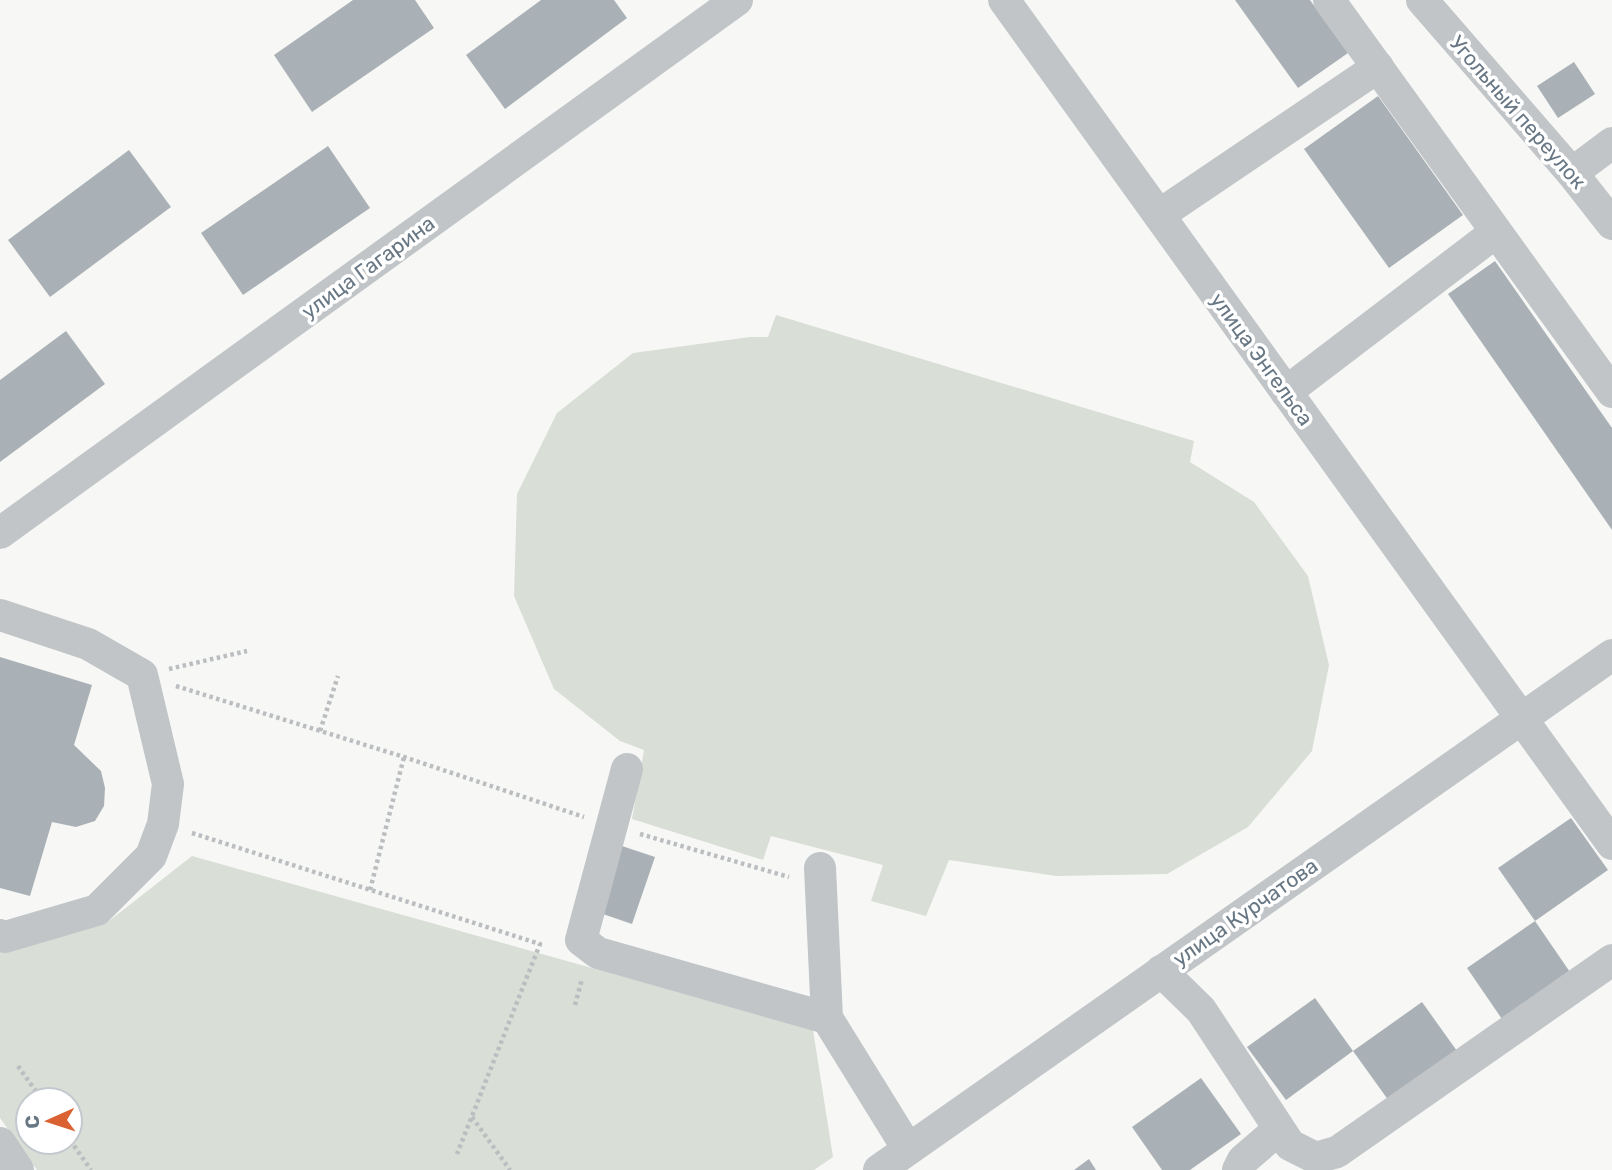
<svg xmlns="http://www.w3.org/2000/svg" width="1612" height="1170" font-family="Rubik,sans-serif">
	<style>
		.green { fill: #d9ded6; fill-rule: evenodd }
		.building { fill: #aab1b6 }
		.lines { fill: none; stroke-linecap: round; stroke-linejoin: round }
		.path { stroke: #bbbec0; stroke-width: 4.5; stroke-dasharray: 3.5 3.5; stroke-linecap: butt }
		.minor { stroke: #c1c5c8; stroke-width: 32 }
		.labels { text-anchor: middle; dominant-baseline: central; stroke-width: 7; stroke-linejoin: round; paint-order: stroke }
		.street-label { font-size: 21px; fill: #687784; stroke: #fff }
	</style>
	<rect width="100%" height="100%" fill="#f7f8f5"/>
	<g class="green">
		<polygon points="776,315 1194,441 1190,462 1254,502 1308,576 1329,665 1312,751 1248,827 1167,874 1056,876 949,860 926,916 871,901 883,865 771,836 763,860 632,819 644,750 620,741 554,689 514,596 517,494 557,413 633,353 750,337 768,337"/>
		<path d="M192 856 813 1030 833 1157 814 1170H37L0 1118V946L11 948 109 921ZM28 1100H70V1142H28Z"/>
	</g>
	<g class="building">
		<polygon points="353,0 415,0 434,28 312,112 274,55"/>
		<polygon points="541,0 614,0 627,18 505,109 466,55"/>
		<polygon points="1235,0 1310,0 1348,53 1298,88"/>
		<polygon points="1574,62 1595,94 1558,118 1537,86"/>
		<polygon points="1378,96 1463,215 1389,268 1304,149"/>
		<polygon points="328,146 370,208 243,295 201,233"/>
		<polygon points="129,150 171,207 50,297 8,240"/>
		<polygon points="1495,261 1612,428 1612,530 1448,294"/>
		<polygon points="66,331 105,384 0,462 0,380"/>
		<polygon points="0,657 92,685 74,745 101,771 105,788 104,806 95,821 76,827 52,822 30,896 0,888"/>
		<polygon points="1571,818 1608,870 1535,921 1498,868"/>
		<polygon points="622,846 655,857 632,924 600,913"/>
		<polygon points="1535,921 1572,975 1504,1022 1467,968"/>
		<polygon points="1315,998 1353,1051 1286,1100 1247,1047"/>
		<polygon points="1422,1002 1462,1058 1394,1108 1353,1051"/>
		<polygon points="1201,1078 1241,1134 1190,1170 1162,1170 1132,1127"/>
		<polygon points="1089,1159 1096,1170 1074,1170"/>
	</g>
	<g class="lines">
		<g class="path">
			<polyline points="169,669 247,651"/>
			<polyline points="176,686 404,757 584,817"/>
			<polyline points="320,731 338,676"/>
			<polyline points="192,833 540,944 457,1154"/>
			<polyline points="640,834 789,877"/>
			<polyline points="370,890 404,757"/>
			<polyline points="575,1005 582,979"/>
			<polyline points="18,1066 42,1100"/>
			<polyline points="472,1117 510,1170"/>
			<polyline points="70,1140 91,1170"/>
		</g>
		<g class="minor">
			<polyline points="1004,0 1612,844"/>
			<polyline points="1329,0 1612,392"/>
			<polyline points="1422,0 1572,173 1612,224"/>
			<polyline points="1572,173 1612,143"/>
			<polyline points="1159,215 1378,67"/>
			<polyline points="1286,392 1496,232"/>
			<polyline points="0,533 737,0"/>
			<polyline points="0,615 88,644 142,675 168,784 163,824 151,856 97,910 5,937 0,935"/>
			<polyline points="627,769 581,940 598,953 827,1018"/>
			<polyline points="820,868 827,1018 908,1149"/>
			<polyline points="1161,971 1201,1010 1290,1145 1316,1158 1337,1152 1612,960"/>
			<polyline points="0,1143 18,1170"/>
			<polyline points="879,1170 1612,655"/>
			<polyline points="1238,1170 1243,1160 1279,1129"/>
		</g>
	</g>
	<g class="labels">
		<g class="street-label">
			<text transform="translate(1518 112) rotate(49)">Угольный переулок</text>
			<text transform="translate(368 267) rotate(-36)">улица Гагарина</text>
			<text transform="translate(1262 359) rotate(54)">улица Энгельса</text>
			<text transform="translate(1245 912) rotate(-35)">улица Курчатова</text>
		</g>
	</g>
	<g transform="translate(49 1121) rotate(267)"><circle r="33" fill="#ffffff" stroke="#c3c9ce" stroke-width="2"/>
	<path d="M0-5L12 26L0 18L-12 26Z" fill="#da6132"/>
	<text y="-10" font-size="19" font-weight="bold" text-anchor="middle" fill="#687784">С</text>
	</g>
</svg>
